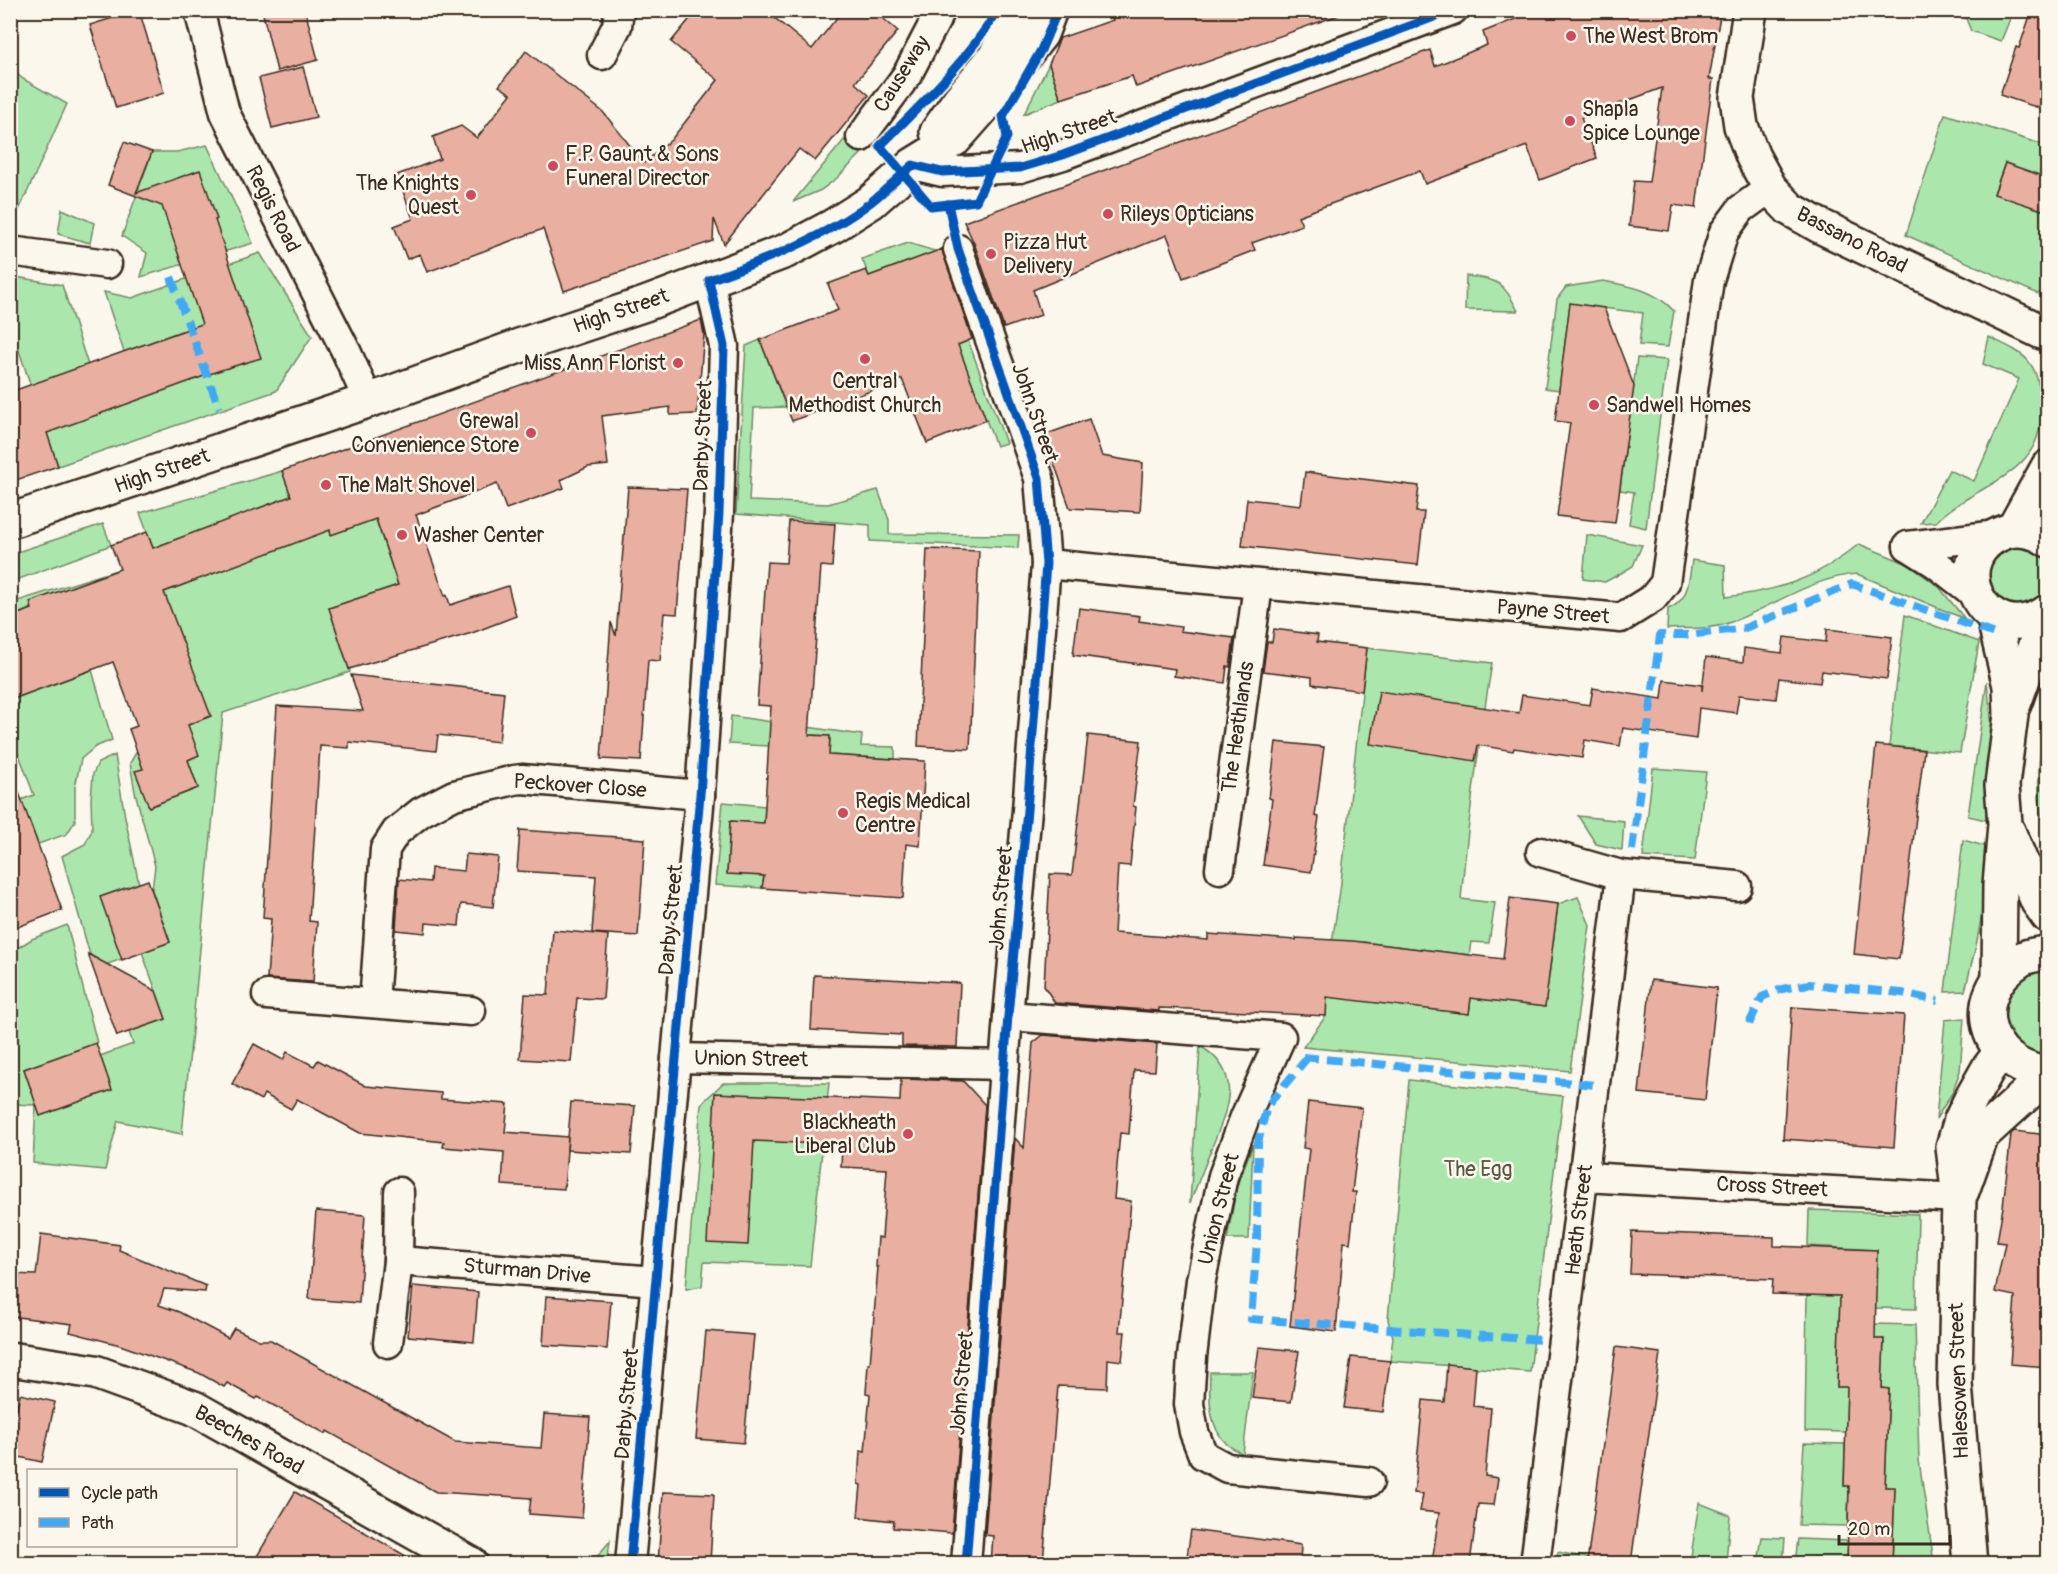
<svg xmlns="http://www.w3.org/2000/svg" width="2058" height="1574" font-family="Pangolin,sans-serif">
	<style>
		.green { fill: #abe7ad; stroke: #738866; stroke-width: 1.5 }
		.building { fill: #e9b0a2; stroke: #3b2a1e; stroke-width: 1.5 }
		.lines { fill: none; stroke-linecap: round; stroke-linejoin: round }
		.street-casing { stroke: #3b2a1e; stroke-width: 33 }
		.secondary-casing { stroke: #3b2a1e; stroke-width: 38 }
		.primary-casing { stroke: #3b2a1e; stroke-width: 38 }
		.street { stroke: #fbf7ec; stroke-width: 28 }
		.secondary { stroke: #fbf7ec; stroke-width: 33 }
		.primary { stroke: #fbf7ec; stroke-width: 33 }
		.quiet { stroke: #3fa9f5; stroke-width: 8; stroke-dasharray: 15 8; stroke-linecap: butt }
		.cycleway-casing { stroke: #fbf7ec; stroke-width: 13 }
		.cycleway { stroke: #0057b8; stroke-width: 9 }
		.poi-dot { fill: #d1495b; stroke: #fbf7ec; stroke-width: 2 }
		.labels { text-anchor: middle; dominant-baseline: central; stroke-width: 5; stroke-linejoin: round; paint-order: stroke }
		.poi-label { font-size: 21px; fill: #3b2a1e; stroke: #fbf7ec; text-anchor: start }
		.street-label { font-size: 21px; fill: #3b2a1e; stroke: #fbf7ec }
		.park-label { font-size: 21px; fill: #575942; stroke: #fbf7ec }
	</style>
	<rect width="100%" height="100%" fill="#fbf7ec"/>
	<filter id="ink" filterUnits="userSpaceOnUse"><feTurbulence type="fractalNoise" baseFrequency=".0167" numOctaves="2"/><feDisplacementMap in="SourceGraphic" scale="12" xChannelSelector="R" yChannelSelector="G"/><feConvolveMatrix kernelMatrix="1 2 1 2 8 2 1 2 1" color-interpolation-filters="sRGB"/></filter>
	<g filter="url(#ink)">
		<g class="green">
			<polygon points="1963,11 2001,11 2012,14 2001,41 1971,31"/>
			<polygon points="1049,64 1061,99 1024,114"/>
			<polygon points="10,68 23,79 67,104 11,228"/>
			<polygon points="1945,114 2047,146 2047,178 2005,163 1994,193 2047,212 2047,290 2038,294 1906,235"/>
			<polygon points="844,140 861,154 837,178 821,190 793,202"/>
			<polygon points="207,145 253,243 141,277 147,253 122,236 152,152 177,152"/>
			<polygon points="62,209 94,223 90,243 58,234"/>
			<polygon points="908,243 935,251 1006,443 996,446 924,256 869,276 862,259"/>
			<polygon points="260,253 312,336 276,391 58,466 11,327 10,276 62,285 88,365 198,378 181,331 124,352 104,292 132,298"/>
			<path d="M1466 276C1500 280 1502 281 1518 311L1465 310Z"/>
			<path d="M1603 281C1631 286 1655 290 1674 311L1668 347 1639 345 1643 313 1570 304 1559 390 1545 388 1557 299 1566 287Z"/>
			<path d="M1989 337C2024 354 2037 358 2041 400 2048 479 1977 480 1936 522L1921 523 1949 470 1974 481 2019 379 1983 364Z"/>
			<polygon points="760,340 786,407 754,408 749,501 828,504 878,490 889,520 889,534 1019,535 1018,548 870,541 870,525 736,514 746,346"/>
			<polygon points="1637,358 1667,360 1646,528 1629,524 1634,492 1620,490"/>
			<polygon points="282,471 304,531 327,523 331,535 369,499 398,585 329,608 350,672 223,713 182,1134 118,1121 105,1170 33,1163 36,1105 11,1104 11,952 32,939 67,925 97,1043 24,1069 40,1115 112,1090 100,1056 133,1044 129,1032 166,1019 142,952 170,942 152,890 155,866 135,792 130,763 137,751 143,769 149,807 198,788 188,760 188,725 210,716 164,592 290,545 274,503 153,548 140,513"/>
			<polygon points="103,524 111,545 11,582 11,554"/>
			<polygon points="1587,535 1642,545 1633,566 1616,576 1605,582 1583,579"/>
			<path d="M2002 542 2043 551C2048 558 2047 564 2047 573 2047 577 2049 583 2047 587 2041 610 2001 610 1990 591 1985 583 1987 568 1987 558Z"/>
			<path d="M1859 544 1908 564 1939 587 1965 619 1857 574C1813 577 1772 607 1731 622 1712 630 1687 628 1667 629L1668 609C1689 601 1689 580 1692 560L1725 565 1726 597C1780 590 1817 579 1859 544Z"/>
			<polygon points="120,569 11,617 11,603"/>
			<polygon points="1905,615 1979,642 1960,753 1889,746"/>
			<path d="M1367 648 1492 663C1479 742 1468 820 1461 899L1495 903 1489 943 1471 942 1469 955 1364 942 1357 1000 1469 1014 1471 998 1545 1007 1558 904 1578 897 1590 925 1570 1071 1303 1047 1326 1016 1328 968 1340 891Z"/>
			<polygon points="92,670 112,740 95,747 81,759 75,787 75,821 67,834 38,844 21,800 34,795 11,733 11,700"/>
			<polygon points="1987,681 1992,726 1986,820 1968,816"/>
			<path d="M2047 704V843C2033 795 2039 752 2047 704Z"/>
			<polygon points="731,716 862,735 861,746 895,747 895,759 829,755 830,736 770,732 769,746 729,744"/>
			<polygon points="115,755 125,817 139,884 122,959 94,969 62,856 85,844 92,830 91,799 93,774 98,763"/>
			<polygon points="1653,768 1706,772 1695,860 1643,857"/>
			<polygon points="723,802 765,806 764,823 730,821 727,873 764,876 762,888 715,885"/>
			<polygon points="1578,816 1624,821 1622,850 1596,844"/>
			<polygon points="1963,840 1988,847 1985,898 1977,941 1965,991 1945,992"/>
			<polygon points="2047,966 2047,1058 2020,1051 2002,1028 2006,988 2014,979"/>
			<polygon points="1964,1018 1960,1071 1952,1093 1936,1119 1945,1020"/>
			<path d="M1200 1046C1244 1072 1228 1108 1212 1147 1205 1166 1197 1184 1190 1203Z"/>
			<polygon points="1409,1080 1563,1096 1530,1372 1390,1361 1393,1337 1388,1320"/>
			<polygon points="723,1083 829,1083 810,1266 704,1262 702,1286 686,1289 701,1104"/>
			<polygon points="1253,1144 1249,1239 1227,1239 1237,1186"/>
			<polygon points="1809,1210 1918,1214 1916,1309 1875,1308 1877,1250 1808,1246"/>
			<polygon points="1807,1295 1840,1296 1837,1387 1847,1387 1846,1432 1805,1431"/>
			<polygon points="1875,1324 1915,1325 1919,1460 1934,1563 1892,1563 1895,1488 1885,1487 1889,1389 1882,1388 1884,1339 1874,1339"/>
			<path d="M1210 1372H1253L1243 1454C1238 1451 1231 1448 1227 1444 1208 1427 1209 1395 1210 1372Z"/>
			<polygon points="1804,1443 1845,1444 1844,1486 1849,1486 1848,1526 1799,1525"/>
			<polygon points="1699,1503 1730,1515 1726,1563 1690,1563"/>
			<polygon points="1762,1537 1785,1538 1783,1563 1758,1563"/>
			<polygon points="1798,1539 1848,1541 1847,1563 1795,1563"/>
			<polygon points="610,1541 607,1563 588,1563 595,1559"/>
			<polygon points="1558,1552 1588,1558 1587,1563 1556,1564"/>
		</g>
		<g class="building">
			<polygon points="139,10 164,93 116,108 90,25"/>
			<polygon points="262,10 305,10 318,60 277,71"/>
			<polygon points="697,10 765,10 812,49 843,10 873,10 898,31 855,83 869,95 815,161 799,149 724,244 714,219 713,241 564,291 543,229 427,272 420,254 407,259 394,226 413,219 397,175 440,159 433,137 461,126 477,138 511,94 499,86 526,51 603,112 644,163 671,140 718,80 671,42"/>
			<polygon points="1110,10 1339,10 1339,15 1136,87 1132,76 1061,99 1049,64 1060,38 1113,20"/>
			<polygon points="1538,10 1721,10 1709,79 1713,79 1696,208 1673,205 1669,231 1629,226 1634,181 1649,182 1662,88 1581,118 1597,158 1540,180 1527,146 1425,184 1420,171 1298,216 1302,225 1252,243 1255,250 1183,278 1167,235 1033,290 1041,315 1004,328 974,243 964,222 1430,50 1435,66 1487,45 1483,32"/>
			<polygon points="2032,10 2048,10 2048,111 2000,95 2016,47 2019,48"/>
			<polygon points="303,67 316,117 272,128 259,78"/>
			<polygon points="124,142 152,152 136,193 200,170 217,219 215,220 261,358 218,371 47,433 58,466 10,482 10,392 202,324 162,206 108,185"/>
			<polygon points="2005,163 2048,178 2048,212 1994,194"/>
			<polygon points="942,249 972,339 958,345 986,420 927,443 902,379 792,421 760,340 838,310 828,284 866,270 869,276"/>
			<polygon points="1570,303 1604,308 1634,386 1615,523 1557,516 1570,423 1555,421"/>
			<polygon points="701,320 704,334 697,414 670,415 670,407 602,416 608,465 588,467 561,480 564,488 506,509 497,484 416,515 445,596 447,595 450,605 508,586 516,616 472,633 349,669 329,608 398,585 376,519 331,535 330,530 164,592 211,716 188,725 199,755 188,760 198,788 149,807 135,771 143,769 129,729 137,726 113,662 10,700 10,617 32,609 30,602 120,569 111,545 147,532 153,548 291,496 282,471"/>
			<polygon points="1089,419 1102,456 1143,463 1140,512 1070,508 1044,435"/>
			<polygon points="1305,472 1419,486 1416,512 1424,512 1418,565 1242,546 1247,499 1301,505"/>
			<polygon points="628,487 687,489 677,614 664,613 660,661 648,660 641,761 601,759 611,622 616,636"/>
			<polygon points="789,521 835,524 832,567 821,566 809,735 830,736 829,755 925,761 920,846 906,844 903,898 762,888 764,876 727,874 730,821 764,823 771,706 757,705 767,562 786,563"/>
			<polygon points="927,549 979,551 970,749 918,746"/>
			<polygon points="1079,608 1140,616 1139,621 1181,627 1180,631 1234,638 1230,667 1227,666 1225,683 1174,676 1175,669 1073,655"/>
			<polygon points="1274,629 1318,635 1317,642 1367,648 1362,691 1312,684 1312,677 1263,671 1267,642 1272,642"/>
			<polygon points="1827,629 1892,637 1887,679 1822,671 1820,683 1779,678 1776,699 1739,695 1736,713 1699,708 1696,739 1623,728 1620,746 1585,740 1582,758 1514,748 1513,751 1478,745 1475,761 1370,744 1379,691 1519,713 1522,695 1590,705 1593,688 1662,699 1664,680 1702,685 1702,691 1706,657 1743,662 1744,648 1782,653 1784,637 1826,642"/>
			<polygon points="351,675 504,692 499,742 438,735 436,751 349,742 349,748 320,746 309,921 317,922 313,982 267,979 271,919 263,918 277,706 363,711"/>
			<polygon points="1088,735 1141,741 1133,806 1136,807 1130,866 1118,865 1114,933 1208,940 1208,934 1296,940 1296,938 1353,941 1503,959 1510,898 1558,904 1545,1007 1471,998 1469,1014 1327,997 1326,1016 1188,1009 1159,1008 1159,1011 1055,1003 1044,986 1050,874 1072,875"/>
			<polygon points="1276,742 1324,747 1315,816 1319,817 1311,872 1263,865 1272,799 1269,798"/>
			<polygon points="1876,745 1924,750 1899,959 1854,954"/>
			<polygon points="14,779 62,910 10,930 10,780"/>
			<polygon points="520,830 645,839 638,936 592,933 596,876 517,871"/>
			<polygon points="466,854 498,857 493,907 461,904 459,926 426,923 425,933 396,930 399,879 430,882 431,868 464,871"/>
			<polygon points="148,880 170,942 122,960 100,897"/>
			<polygon points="553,930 608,935 603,999 577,998 571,1062 520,1059 525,994 548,995"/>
			<polygon points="88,954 156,991 166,1019 117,1036"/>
			<polygon points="814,975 960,983 957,1047 902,1046 902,1035 811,1030"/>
			<polygon points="1651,980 1717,988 1705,1100 1639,1093"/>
			<polygon points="1792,1007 1904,1015 1894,1147 1783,1139"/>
			<polygon points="1043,1035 1157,1044 1155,1071 1134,1070 1129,1134 1120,1133 1114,1199 1131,1201 1119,1332 1125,1332 1122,1361 1108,1359 1107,1388 1058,1386 1043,1563 991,1563 993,1536 985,1535 1015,1138 1024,1148 1033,1043"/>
			<polygon points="96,1043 112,1090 40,1116 24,1069"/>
			<polygon points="254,1044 283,1060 287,1052 314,1066 318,1060 366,1086 441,1093 441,1099 508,1104 505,1132 568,1137 564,1189 502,1185 504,1152 443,1147 444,1142 360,1133 297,1099 291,1109 264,1094 261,1100 232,1084"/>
			<polygon points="901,1079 963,1081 985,1105 952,1533 893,1528 894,1521 858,1517 861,1485 858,1484 860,1451 865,1452 870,1394 866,1393 868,1364 870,1364 878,1267 876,1267 878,1237 882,1238 887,1169 841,1167 842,1145 754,1141 748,1245 707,1243 715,1093 900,1101"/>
			<polygon points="571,1102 635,1106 631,1154 567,1150"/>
			<polygon points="1308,1102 1362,1108 1352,1192 1356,1192 1350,1243 1344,1242 1336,1332 1290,1326 1309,1149 1303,1148"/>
			<polygon points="2014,1131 2048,1135 2048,1367 2010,1364 2015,1296 1995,1292 2005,1243 1997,1242 2003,1207 2011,1134"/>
			<polygon points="316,1211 365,1215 359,1303 309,1299"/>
			<polygon points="1632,1232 1774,1237 1774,1246 1877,1250 1875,1339 1884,1339 1882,1388 1889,1389 1885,1487 1895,1487 1892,1563 1847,1563 1849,1486 1844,1486 1847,1387 1837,1387 1840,1296 1772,1294 1773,1279 1630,1274"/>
			<polygon points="41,1234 120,1245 119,1250 206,1286 205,1292 164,1289 159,1305 179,1312 228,1338 234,1328 259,1340 271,1340 455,1442 541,1448 544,1414 590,1417 582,1518 529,1514 531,1498 436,1492 327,1431 326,1434 258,1397 256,1399 227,1383 224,1387 199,1373 157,1358 120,1345 70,1332 72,1324 10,1316 10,1274 36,1275"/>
			<polygon points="413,1286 478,1292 474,1342 408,1336"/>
			<polygon points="546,1296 611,1301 607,1349 543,1345"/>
			<polygon points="706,1331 754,1335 744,1443 696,1439"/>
			<polygon points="1259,1347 1299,1351 1291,1402 1252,1398"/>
			<polygon points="1616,1347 1660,1353 1631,1563 1587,1563"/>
			<polygon points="1351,1357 1390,1361 1383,1412 1344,1408"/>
			<polygon points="1447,1364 1476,1367 1473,1406 1491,1408 1485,1476 1498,1478 1494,1505 1478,1504 1470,1563 1432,1563 1439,1513 1420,1511 1423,1494 1414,1493 1423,1400 1444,1402"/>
			<polygon points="20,1394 55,1402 42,1462 10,1455 10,1438"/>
			<polygon points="295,1492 418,1563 253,1563"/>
			<polygon points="663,1492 714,1494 710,1563 658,1563"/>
			<polygon points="1191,1530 1301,1545 1300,1563 1186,1563"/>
		</g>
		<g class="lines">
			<g class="street-casing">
				<g id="street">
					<polyline points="199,10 225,113 346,351 368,400"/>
					<polyline points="602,55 617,26 619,10"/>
					<polyline points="861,137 907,75 941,10"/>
					<polyline points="913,165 942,172 1020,168 1063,155 1453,10"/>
					<polyline points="958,249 1039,478 1046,564 1027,810 1008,1016 966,1564"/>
					<polyline points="10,251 107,264"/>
					<polyline points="1908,546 1997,535"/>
					<polyline points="1908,546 1935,563 1975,594"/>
					<polyline points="1046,564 1621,618 1653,598 1665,583 1709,280 1724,232 1741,209 1770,188"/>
					<polyline points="1541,852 1621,875 1737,886"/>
					<polyline points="1220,869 1258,585"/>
					<polyline points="267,995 471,1011"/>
					<polyline points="374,1003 385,849 396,832 421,812 454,795 514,780 522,779 700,795"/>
					<polyline points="1008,1016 1281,1037 1245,1117 1223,1176 1201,1280 1192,1357 1189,1404 1194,1432 1203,1455 1227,1468 1369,1482"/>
					<polyline points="676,1058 1005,1065"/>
					<polyline points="1584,1177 1959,1198"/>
					<polyline points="398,1261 656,1281"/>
					<polyline points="388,1343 398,1261 399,1192"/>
					<polyline points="630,1564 700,795 719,513 724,346 709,280"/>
					<polyline points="1535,1564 1621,875"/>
				</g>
			</g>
			<g class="secondary-casing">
				<g id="secondary">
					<polyline points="1750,10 1737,98 1741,126 1753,157 1770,188 1790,209 1818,225 2042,332 2048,331"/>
					<polyline points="2013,530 2048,467"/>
					<path d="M2048 540C2038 532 2020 528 2008 531 1937 553 1982 654 2048 612"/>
					<polyline points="1993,615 2010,686 2011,715 2002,785 2005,824 2000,885 1999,977"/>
					<polyline points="2014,704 2047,612"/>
					<polyline points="2008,831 2038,902 2048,916"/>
					<polyline points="10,1359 95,1372 194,1408 471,1564"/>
				</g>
			</g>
			<g class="primary-casing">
				<g id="primary">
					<polyline points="937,132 960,99 995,57 1019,10"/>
					<polyline points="10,521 382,396 519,346 645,304 786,251 833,226 871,202 913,165 955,139 985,105 1041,34 1050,10"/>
					<path d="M2048 953C2039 954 2028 955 2020 960 1965 995 1983 1066 2048 1074"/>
					<polyline points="1962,1191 1982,1135 2029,1092 2048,1082"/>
					<polyline points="1970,1564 1955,1384 1959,1198 1953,1147 1961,1120 1970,1101 1988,1069 2001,1052"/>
				</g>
			</g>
			<use href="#street" class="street"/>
			<use href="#secondary" class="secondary"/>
			<use href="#primary" class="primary"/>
			<g class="quiet">
				<polyline points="171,277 219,408"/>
				<polyline points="1632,850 1660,635 1688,635 1745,628 1852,584 1998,635"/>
				<polyline points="1749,1024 1762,997 1782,989 1809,984 1902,993 1938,1001"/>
				<polyline points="1303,1057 1595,1085"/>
				<polyline points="1308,1057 1267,1106 1258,1143 1257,1242 1251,1319 1541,1340"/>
			</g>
			<g class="cycleway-casing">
				<g id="cycleway">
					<path d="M998 10C966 62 923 103 880 146L931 206 976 201 1007 137 1003 116 1041 50 1058 10"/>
					<polyline points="948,204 958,249 1039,478 1046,564 1027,810 1008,1016 966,1564"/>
					<path d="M630 1564 700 795 719 513 724 346 709 280C765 260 824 238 871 202 886 190 899 177 913 165L942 172 1020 168 1063 155 1453 10"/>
				</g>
			</g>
			<use href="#cycleway" class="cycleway"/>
		</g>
	</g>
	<g class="poi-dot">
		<circle cx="1571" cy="36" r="6"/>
		<circle cx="1570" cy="121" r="6"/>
		<circle cx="553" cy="166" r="6"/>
		<circle cx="471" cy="195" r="6"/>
		<circle cx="1108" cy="214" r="6"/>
		<circle cx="991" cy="254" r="6"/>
		<circle cx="865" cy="359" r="6"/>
		<circle cx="678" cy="363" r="6"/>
		<circle cx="1594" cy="405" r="6"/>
		<circle cx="531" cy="433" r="6"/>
		<circle cx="326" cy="485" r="6"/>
		<circle cx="402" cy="535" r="6"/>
		<circle cx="843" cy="813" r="6"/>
		<circle cx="908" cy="1134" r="6"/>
	</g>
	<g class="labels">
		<g class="poi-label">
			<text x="1583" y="36">The West Brom</text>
			<text x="1582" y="109">Shapla<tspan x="1582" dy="24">Spice Lounge</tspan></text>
			<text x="565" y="154">F.P. Gaunt &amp; Sons<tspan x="565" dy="24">Funeral Director</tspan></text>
			<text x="459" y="183" text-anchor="end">The Knights<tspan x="459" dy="24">Quest</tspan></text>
			<text x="1120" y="214">Rileys Opticians</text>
			<text x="1003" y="242">Pizza Hut<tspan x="1003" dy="24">Delivery</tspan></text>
			<text x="666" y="363" text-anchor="end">Miss Ann Florist</text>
			<text x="865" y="381" text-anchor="middle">Central<tspan x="865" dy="24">Methodist Church</tspan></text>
			<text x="1606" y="405">Sandwell Homes</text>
			<text x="519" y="421" text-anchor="end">Grewal<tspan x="519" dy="24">Convenience Store</tspan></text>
			<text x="338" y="485">The Malt Shovel</text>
			<text x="414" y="535">Washer Center</text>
			<text x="855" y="801">Regis Medical<tspan x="855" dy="24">Centre</tspan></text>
			<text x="896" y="1122" text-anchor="end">Blackheath<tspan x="896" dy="24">Liberal Club</tspan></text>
		</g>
		<g class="street-label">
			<text transform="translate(902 74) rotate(-58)">Causeway</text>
			<text transform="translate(1069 132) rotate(-19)">High Street</text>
			<text transform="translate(273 209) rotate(63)">Regis Road</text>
			<text transform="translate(1852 240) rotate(27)">Bassano Road</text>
			<text transform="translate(621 311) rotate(-19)">High Street</text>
			<text transform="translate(1035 413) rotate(71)">John Street</text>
			<text transform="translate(703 436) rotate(-88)">Darby Street</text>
			<text transform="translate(162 471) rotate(-19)">High Street</text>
			<text transform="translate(1553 612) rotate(5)">Payne Street</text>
			<text transform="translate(1238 727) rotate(-82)">The Heathlands</text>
			<text transform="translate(580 786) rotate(4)">Peckover Close</text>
			<text transform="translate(1001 898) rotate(-85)">John Street</text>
			<text transform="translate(671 920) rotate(-85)">Darby Street</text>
			<text transform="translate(751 1059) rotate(1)">Union Street</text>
			<text transform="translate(1772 1187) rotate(3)">Cross Street</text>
			<text transform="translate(1219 1209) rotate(-76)">Union Street</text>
			<text transform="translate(1579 1220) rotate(-83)">Heath Street</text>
			<text transform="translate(527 1271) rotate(5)">Sturman Drive</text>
			<text transform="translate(1959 1381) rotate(-92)">Halesowen Street</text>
			<text transform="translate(962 1383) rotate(-85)">John Street</text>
			<text transform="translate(627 1404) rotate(-85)">Darby Street</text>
			<text transform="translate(249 1440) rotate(29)">Beeches Road</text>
		</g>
		<g class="park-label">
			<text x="1478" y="1169">The Egg</text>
		</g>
	</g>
	<rect width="2058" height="1574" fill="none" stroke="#fbf7ec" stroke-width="36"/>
	<rect x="18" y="18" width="2022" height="1538" fill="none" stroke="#3b2a1e" stroke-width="2" filter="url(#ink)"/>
	<rect x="27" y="1469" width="210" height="78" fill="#fbf7ec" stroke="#aea59a" stroke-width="1.5"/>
	<rect x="39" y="1488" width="30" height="9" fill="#0057b8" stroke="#aea59a" stroke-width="1.5"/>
	<text x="81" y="1499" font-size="18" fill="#3b2a1e">Cycle path</text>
	<rect x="39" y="1518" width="30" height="9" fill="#3fa9f5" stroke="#aea59a" stroke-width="1.5"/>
	<text x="81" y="1529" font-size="18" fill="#3b2a1e">Path</text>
	<path d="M1839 1535v9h111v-9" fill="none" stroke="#3b2a1e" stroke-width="3"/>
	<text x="1848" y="1535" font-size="18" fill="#3b2a1e" stroke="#fbf7ec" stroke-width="4.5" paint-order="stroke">20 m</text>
</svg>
